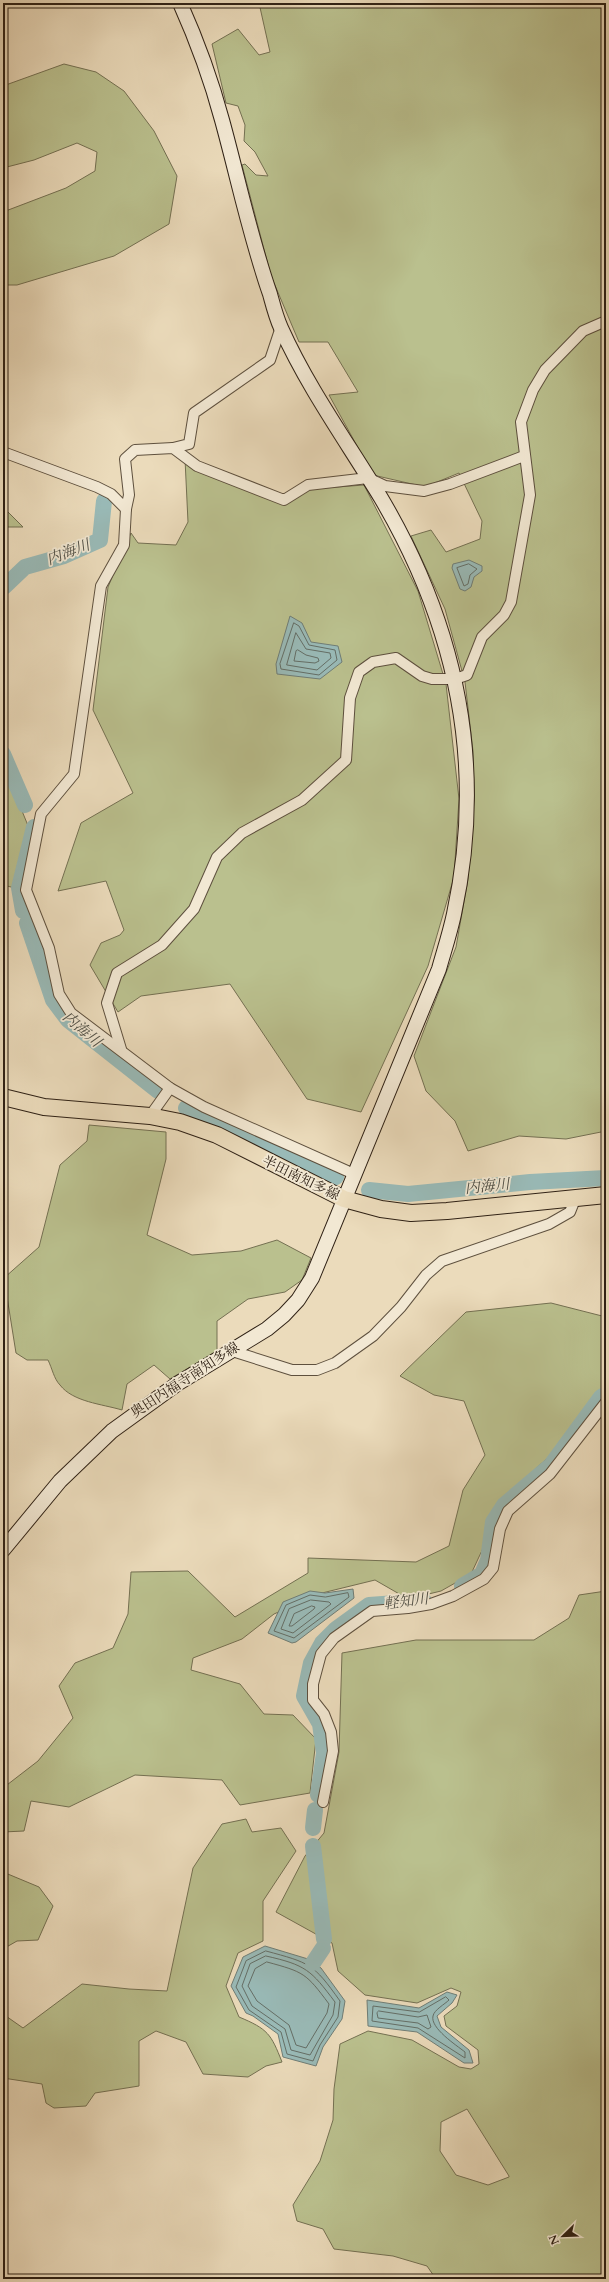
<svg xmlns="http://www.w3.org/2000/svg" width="609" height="2282" font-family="Cardo,'Noto Serif JP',serif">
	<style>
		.green { fill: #bac08e; stroke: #747052; fill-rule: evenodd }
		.water { fill: #99bab7; stroke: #6f7d76 }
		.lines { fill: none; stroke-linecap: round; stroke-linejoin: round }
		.shore { stroke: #646e66; stroke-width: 1 }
		.river { stroke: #99bab7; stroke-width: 16 }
		.street-casing { stroke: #5e503e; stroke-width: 12 }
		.secondary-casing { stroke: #2f2115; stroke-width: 16 }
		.primary-casing { stroke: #2f2115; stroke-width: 18 }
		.street { stroke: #f2e8d3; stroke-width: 10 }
		.secondary { stroke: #f2e8d3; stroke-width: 14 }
		.primary { stroke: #ebdbbb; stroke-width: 16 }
		.labels { text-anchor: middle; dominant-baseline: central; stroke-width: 3.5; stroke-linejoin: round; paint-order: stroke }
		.street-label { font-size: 14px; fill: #2f2115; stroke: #f2e8d3 }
		.water-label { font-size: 15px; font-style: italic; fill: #4f4f46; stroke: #f2e8d3 }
	</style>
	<rect width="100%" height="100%" fill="#ebdbbb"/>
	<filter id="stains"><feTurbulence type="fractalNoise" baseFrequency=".005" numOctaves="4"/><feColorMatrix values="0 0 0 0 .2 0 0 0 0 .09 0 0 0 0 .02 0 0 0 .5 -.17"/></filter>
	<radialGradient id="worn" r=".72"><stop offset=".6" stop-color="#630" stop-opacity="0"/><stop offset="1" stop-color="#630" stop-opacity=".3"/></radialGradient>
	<g class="green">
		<polygon points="259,3 606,3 606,1131 566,1139 519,1136 468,1151 455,1121 426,1091 414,1056 456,947 468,879 474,800 473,751 465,682 445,609 411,536 431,530 446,552 480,539 482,521 459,473 425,487 373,475 329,395 358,392 328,342 299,342 271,276 242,165 245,164 256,175 268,176 255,152 244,141 245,125 238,106 226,103 212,44 238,29 259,55 270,52"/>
		<polygon points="64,64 96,72 124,91 154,131 177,176 169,224 114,256 17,285 3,285 3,212 66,188 95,171 97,152 77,143 34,160 3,168 3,86"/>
		<polygon points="185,459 284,503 310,489 364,485 418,591 446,684 459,799 454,877 428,966 361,1112 307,1099 230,984 141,996 118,1012 90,965 101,943 120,935 124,930 106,881 58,891 81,823 133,793 93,710 108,587 131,533 138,543 176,545 188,522"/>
		<polygon points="3,507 23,527 3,527"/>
		<polygon points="3,776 8,777 29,828 15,888 3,885"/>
		<path d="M89 1125 166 1132V1159L147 1235 192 1255 241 1251 277 1240 311 1258 302 1280 285 1292 248 1299 217 1321V1351L170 1379 154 1365 127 1384 122 1410C102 1404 73 1402 60 1385 54 1379 52 1368 48 1360H27L16 1353 4 1278 39 1247 60 1165 87 1141Z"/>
		<polygon points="551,1303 606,1317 606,1386 598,1392 553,1453 500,1501 490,1520 485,1544 471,1574 441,1591 408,1599 375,1580 322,1593 274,1614 242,1639 193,1658 191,1670 240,1684 264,1714 293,1715 316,1739 310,1793 240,1805 222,1780 135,1775 69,1807 31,1801 24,1831 3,1832 3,1788 38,1761 73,1718 59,1686 75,1663 113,1648 128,1614 131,1572 188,1571 235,1617 308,1573 308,1558 416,1562 449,1546 463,1490 485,1455 464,1401 434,1395 400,1376 466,1312"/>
		<path d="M606 1591V2279H436L427 2266 393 2256 334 2249 323 2229 297 2221 293 2205 320 2161 333 2120 334 2089 340 2044 368 2031 412 2040 459 2067 471 2069 479 2064 478 2050 446 2026 444 2016 457 2006 461 1992 451 1988 417 2003 365 1995 338 1971 332 1943 276 1912 305 1856 324 1833 339 1752 342 1653 416 1640H534L569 1618 579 1595ZM467 2109 509 2176V2177L488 2185 456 2175 440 2151 441 2122Z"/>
		<path d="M246 1819 252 1832 281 1828 296 1851 263 1901V1941L238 1953 226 1986 239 2017C268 2029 271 2034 282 2062L266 2066 248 2077 203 2074 186 2042 156 2031 139 2041V2086L95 2093 86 2106 54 2108 46 2103 42 2084 3 2078V2014L23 2028 82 1984 129 1989 167 1991 193 1868 222 1824Z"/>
		<polygon points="3,1872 39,1887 53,1906 38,1940 17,1941 3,1949"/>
	</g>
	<g class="water">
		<polygon points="469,560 482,566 482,571 474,577 471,587 465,591 460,589 452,568 453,564"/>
		<polygon points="290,616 302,623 311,642 338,646 342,662 320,679 277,674 276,664"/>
		<polygon points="353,1589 354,1598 296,1642 292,1643 268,1633 283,1602 310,1591 325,1593"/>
		<polygon points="265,1946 308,1959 321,1968 345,2001 342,2019 323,2047 316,2066 283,2057 278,2034 253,2016 246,2013 231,1986 243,1957"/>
		<polygon points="447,1992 457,1995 452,2003 437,2016 441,2027 469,2050 473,2063 464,2063 417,2032 368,2026 367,2000 419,2008"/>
	</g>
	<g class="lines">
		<g class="shore">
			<polygon points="469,564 477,569 470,575 468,584 464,586 457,568"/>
			<polygon points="294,623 299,626 309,645 335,650 337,660 319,675 281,669 280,664"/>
			<polygon points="296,633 306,649 330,653 331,658 317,670 287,665"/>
			<polygon points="298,650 306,655 318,658 319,661 315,663 294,661 296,651"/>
			<polygon points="348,1593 349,1597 294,1638 274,1631 286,1605 310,1595 325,1597"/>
			<polygon points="311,1600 329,1602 331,1604 293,1633 281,1629 289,1609"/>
			<polygon points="312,1606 315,1607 314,1609 292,1626 289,1626 294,1614"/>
			<path d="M266 1951C310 1963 313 1963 340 2001L338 2017 320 2045 313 2061 287 2054 281 2032 249 2010 236 1987 246 1961Z"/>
			<path d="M266 1956C306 1965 311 1970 335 2002L333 2015 310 2055 291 2050 285 2029 252 2006 242 1986 250 1964Z"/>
			<path d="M267 1962C304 1972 306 1973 329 2004L327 2013 306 2048 296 2045 289 2025 257 2001 248 1986 255 1969Z"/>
			<path d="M446 1997 449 2000C445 2004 434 2010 433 2016 430 2028 456 2045 465 2052V2058L418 2028 372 2021 373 2006 419 2012Z"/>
			<polygon points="379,2011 418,2017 427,2015 431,2027 428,2029 418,2023 378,2018 377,2013"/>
		</g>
		<g class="river">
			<polyline points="4,587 25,567 64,556 100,540 104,501"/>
			<polyline points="3,754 25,805"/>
			<polyline points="23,911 19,888 34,827"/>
			<polyline points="27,923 53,1000 68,1020 158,1091"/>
			<polyline points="186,1108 336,1177"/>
			<polyline points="369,1190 408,1194 530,1182 606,1178"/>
			<polyline points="462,1586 482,1574 488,1560 493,1522 504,1505 551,1465 601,1397 606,1394"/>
			<polyline points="318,1795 324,1753 320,1724 304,1696 311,1663 322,1643 336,1629 369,1605 424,1601"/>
			<polyline points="313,1828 315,1810"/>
			<polyline points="313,1846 324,1939"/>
			<polyline points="313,1963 323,1948"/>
		</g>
		<g class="street-casing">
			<g id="street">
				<polyline points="173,448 189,444 194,413 270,360 281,327"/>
				<polyline points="3,452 97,487 111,494 126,509"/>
				<polyline points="121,1049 107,1003 117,973 162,945 194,909 217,857 242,833 302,800 346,760 350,698 359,672 373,662 396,658 422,676 432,679 455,679 467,675 482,637 504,615 511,602 530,495 521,422 533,390 545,370 583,331 606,321"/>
				<polyline points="150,1116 170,1088"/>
				<polyline points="354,1174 204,1107 170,1088 71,1013 59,994 49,948 26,890 41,814 74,774 101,586 124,545 126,509 129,495 125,459 135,450 173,448 197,466 284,500 308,485 368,478 385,486 424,491 450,484 524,456"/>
				<polyline points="229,1350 292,1370 317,1370 335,1363 373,1336 401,1307 426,1275 442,1261 549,1224 570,1212 576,1197"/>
				<polyline points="323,1802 333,1751 331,1732 324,1714 313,1700 313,1684 321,1654 334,1638 372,1611 408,1608 431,1604 453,1596 484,1579 493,1568 500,1529 508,1511 550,1474 606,1402"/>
			</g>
		</g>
		<g class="secondary-casing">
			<path id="secondary" d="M3 1550 60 1481 112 1431 177 1384 267 1329 284 1315 298 1300 312 1278 439 969C444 951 450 933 454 914 486 766 457 627 381 498 347 442 308 388 281 328 276 317 273 305 270 294 250 237 238 178 222 120 211 79 197 41 180 3"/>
		</g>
		<g class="primary-casing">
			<polyline id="primary" points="3,1097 44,1107 150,1116 180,1122 217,1135 344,1199 381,1209 411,1213 447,1211 606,1195"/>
		</g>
		<use href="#street" class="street"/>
		<use href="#secondary" class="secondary"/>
		<use href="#primary" class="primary"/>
	</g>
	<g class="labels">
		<g class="street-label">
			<text transform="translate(301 1178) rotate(26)">半田南知多線</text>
			<text transform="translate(185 1380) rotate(-33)">奥田内福寺南知多線</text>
		</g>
		<g class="water-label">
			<text transform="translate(68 552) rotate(-21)">内海川</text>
			<text transform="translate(82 1029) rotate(41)">内海川</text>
			<text transform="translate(487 1186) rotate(-6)">内海川</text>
			<text transform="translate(406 1601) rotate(-7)">軽知川</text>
		</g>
	</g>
	<rect width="609" height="2282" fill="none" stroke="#ebdbbb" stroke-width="16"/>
	<rect x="4" y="4" width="601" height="2274" fill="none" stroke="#2f2115" stroke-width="2"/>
	<rect x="8" y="8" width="593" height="2266" fill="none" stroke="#2f2115"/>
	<g transform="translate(563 2236) rotate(247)" stroke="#f2e8d3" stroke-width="3" paint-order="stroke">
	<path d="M0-3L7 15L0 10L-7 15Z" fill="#2f2115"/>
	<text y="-6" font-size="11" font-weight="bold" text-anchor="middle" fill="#2f2115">N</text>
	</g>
	<rect width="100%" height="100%" filter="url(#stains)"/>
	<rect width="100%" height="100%" fill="url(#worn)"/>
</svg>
